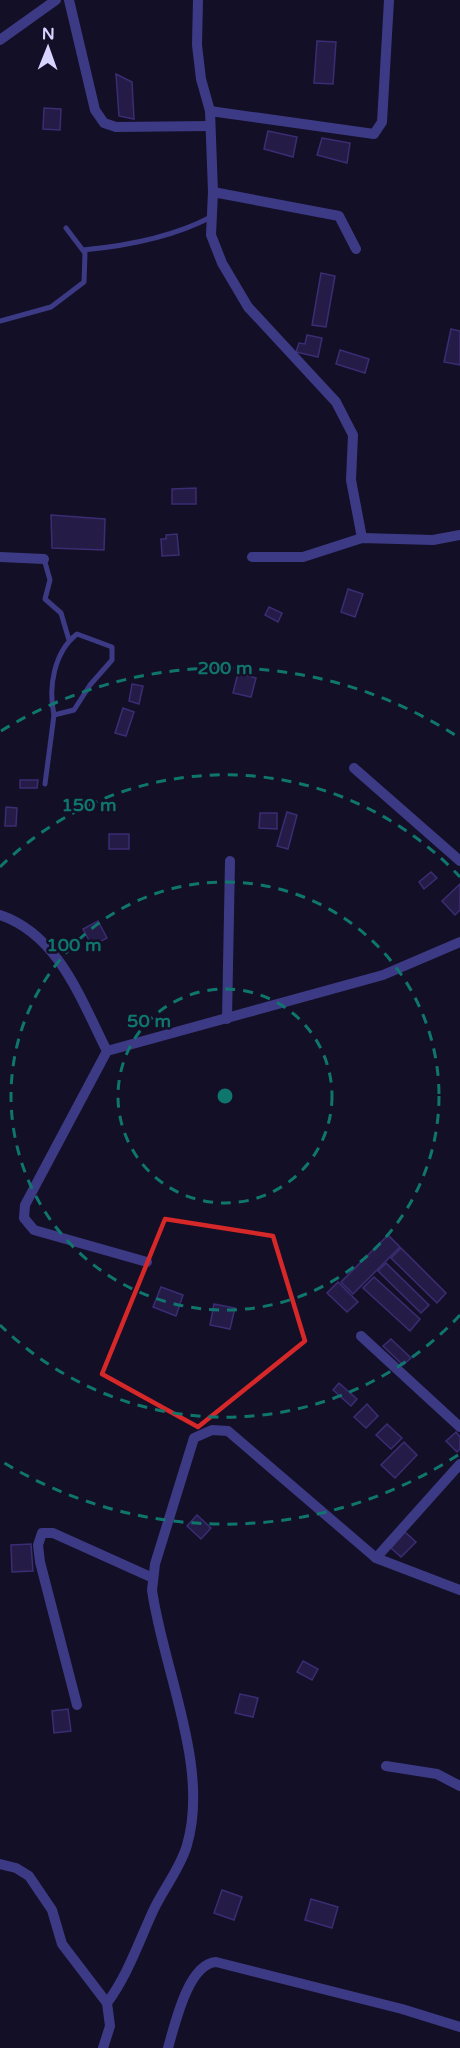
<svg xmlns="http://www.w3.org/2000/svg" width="460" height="2048" font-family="'Varela Round',sans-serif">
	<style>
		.building { fill: #241b47; stroke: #3b2d73; stroke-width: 1.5 }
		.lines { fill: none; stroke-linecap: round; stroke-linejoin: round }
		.lane { stroke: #3d3a85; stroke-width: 5 }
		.street { stroke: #3d3a85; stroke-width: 10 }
		.marked { fill: none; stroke: #d62828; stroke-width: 4.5; stroke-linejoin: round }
		.ring { fill: none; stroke: #0f766e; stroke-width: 3; stroke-dasharray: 10 8 }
		.centre { fill: #0f766e; stroke: #130f26; stroke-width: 3 }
		.ring-label { font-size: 18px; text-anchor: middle; font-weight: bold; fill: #0f766e; stroke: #130f26; stroke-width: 5; stroke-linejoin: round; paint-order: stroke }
	</style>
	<rect width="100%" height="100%" fill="#130f26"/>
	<g class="building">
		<polygon points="317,41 336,42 333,84 314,83"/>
		<polygon points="116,74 132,82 134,119 119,116"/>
		<polygon points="44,108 61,109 60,130 43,129"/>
		<polygon points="268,131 297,137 293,157 264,149"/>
		<polygon points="322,138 350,143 347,163 317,155"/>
		<polygon points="321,273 335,276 326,327 312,325"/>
		<polygon points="451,329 460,331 460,365 444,362"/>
		<polygon points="307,335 322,338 318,357 296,352 299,343 305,344"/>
		<polygon points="340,350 369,359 365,373 336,364"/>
		<polygon points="196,488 196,504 172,504 172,489"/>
		<polygon points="51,515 105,519 104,550 52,548"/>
		<polygon points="177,534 179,555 162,556 161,539 166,539 166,535"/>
		<polygon points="348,589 363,594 355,617 341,612"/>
		<polygon points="269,607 282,613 278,622 265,615"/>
		<polygon points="238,673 256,678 251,697 233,693"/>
		<polygon points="132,684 143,686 139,704 129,701"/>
		<polygon points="123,708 134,712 126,736 115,733"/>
		<polygon points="20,780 38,780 37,788 20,788"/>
		<polygon points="6,807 17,808 16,826 5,826"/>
		<polygon points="287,812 297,815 288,849 277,846"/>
		<polygon points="260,813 277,813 277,829 259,828"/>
		<rect x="109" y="834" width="20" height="15"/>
		<polygon points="431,872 437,878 424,889 419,882"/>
		<polygon points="460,884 460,910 455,915 442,901"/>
		<polygon points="98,921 107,938 92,946 83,929"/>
		<polygon points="388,1235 400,1247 353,1294 341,1282"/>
		<polygon points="401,1248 446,1293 437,1303 391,1258"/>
		<polygon points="386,1263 429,1305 421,1313 378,1271"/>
		<polygon points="374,1277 420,1319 410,1331 363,1288"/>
		<polygon points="338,1282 358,1302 347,1312 327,1293"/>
		<polygon points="161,1287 183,1295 176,1316 153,1307"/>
		<polygon points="214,1304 235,1308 230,1329 210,1325"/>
		<polygon points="391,1339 411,1358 403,1365 383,1346"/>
		<polygon points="339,1383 357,1399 351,1406 333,1390"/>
		<polygon points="367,1404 378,1416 366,1428 354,1417"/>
		<polygon points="387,1424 402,1438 391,1449 376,1435"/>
		<polygon points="456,1432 460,1437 460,1449 457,1452 446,1441"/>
		<polygon points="404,1442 417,1455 395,1478 381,1465"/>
		<polygon points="197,1515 211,1528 201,1539 187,1526"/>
		<polygon points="405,1532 416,1542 401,1557 391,1548"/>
		<polygon points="31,1544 33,1571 12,1572 11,1545"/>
		<polygon points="303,1661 318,1669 312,1680 297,1672"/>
		<polygon points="240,1694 258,1698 253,1717 235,1713"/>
		<polygon points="68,1709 71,1731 54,1733 52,1711"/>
		<polygon points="222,1890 242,1897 234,1920 214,1913"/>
		<polygon points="311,1899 338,1907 332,1928 305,1920"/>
	</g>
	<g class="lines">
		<g class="lane">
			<path d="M83 250C126 246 173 237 211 217"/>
			<polyline points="0,321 51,307 84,282 85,253 66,228"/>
			<polyline points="44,559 50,580 45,599 61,613 69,640"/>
			<path d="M77 634 112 647V660L90 685 74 710 54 715C48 687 54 652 77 634Z"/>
			<polyline points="45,784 54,715"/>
		</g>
		<g class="street">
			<polyline points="69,0 95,110 104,123 116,127 210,126"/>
			<polyline points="198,0 197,45 201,79 210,111 213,192 211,235 222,263 248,307 336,402 353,435 351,480 362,538"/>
			<polyline points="0,40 56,0"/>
			<polyline points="210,111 374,134 382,122 389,0"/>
			<polyline points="213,192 339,216 356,249"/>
			<polyline points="0,557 44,559"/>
			<polyline points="252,557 303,557 362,538 433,540 460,535"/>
			<polyline points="354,768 460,861"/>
			<path d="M0 915C59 935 81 1000 107 1051"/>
			<polyline points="227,1019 230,861"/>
			<polyline points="147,1262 34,1230 24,1218 25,1205 107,1051 383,975 460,942"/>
			<polyline points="361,1336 460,1427"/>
			<polyline points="376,1558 460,1464"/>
			<polyline points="77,1705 40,1562 38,1545 42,1533 53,1533 153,1578"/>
			<polyline points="386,1766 437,1774 460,1786"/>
			<polyline points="0,1864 16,1868 29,1876 52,1910 62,1944 107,2003"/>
			<path d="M103 2048 110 2026 107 2003C128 1975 139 1941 154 1909 164 1888 181 1867 187 1845 210 1767 163 1669 152 1590L155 1564 194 1438 212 1430 228 1431 376 1558 460 1590"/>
			<path d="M168 2048C175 2024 188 1964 216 1962L402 2009 460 2027"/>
		</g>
	</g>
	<path class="marked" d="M165 1219 273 1236 305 1341 198 1427 102 1374Z"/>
	<g class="ring">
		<circle cx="225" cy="1096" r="107"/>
		<circle cx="225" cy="1096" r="214"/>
		<path d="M460 1315A321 321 0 0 1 0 1325M0 867A321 321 0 0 1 460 877"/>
		<path d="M458 1455A428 428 0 0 1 1 1461M1 731A428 428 0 0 1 458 737"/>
	</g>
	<circle cx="225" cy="1096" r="9" class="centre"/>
	<g class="ring-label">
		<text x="225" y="674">200 m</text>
		<text x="89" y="811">150 m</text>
		<text x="74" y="951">100 m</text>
		<text x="149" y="1027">50 m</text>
	</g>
	<g transform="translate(48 48) rotate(1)" stroke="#130f26" stroke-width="4.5" paint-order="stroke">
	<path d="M0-4.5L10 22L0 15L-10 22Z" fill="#d9d4ff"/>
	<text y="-9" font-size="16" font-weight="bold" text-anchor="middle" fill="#d9d4ff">N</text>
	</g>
</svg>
